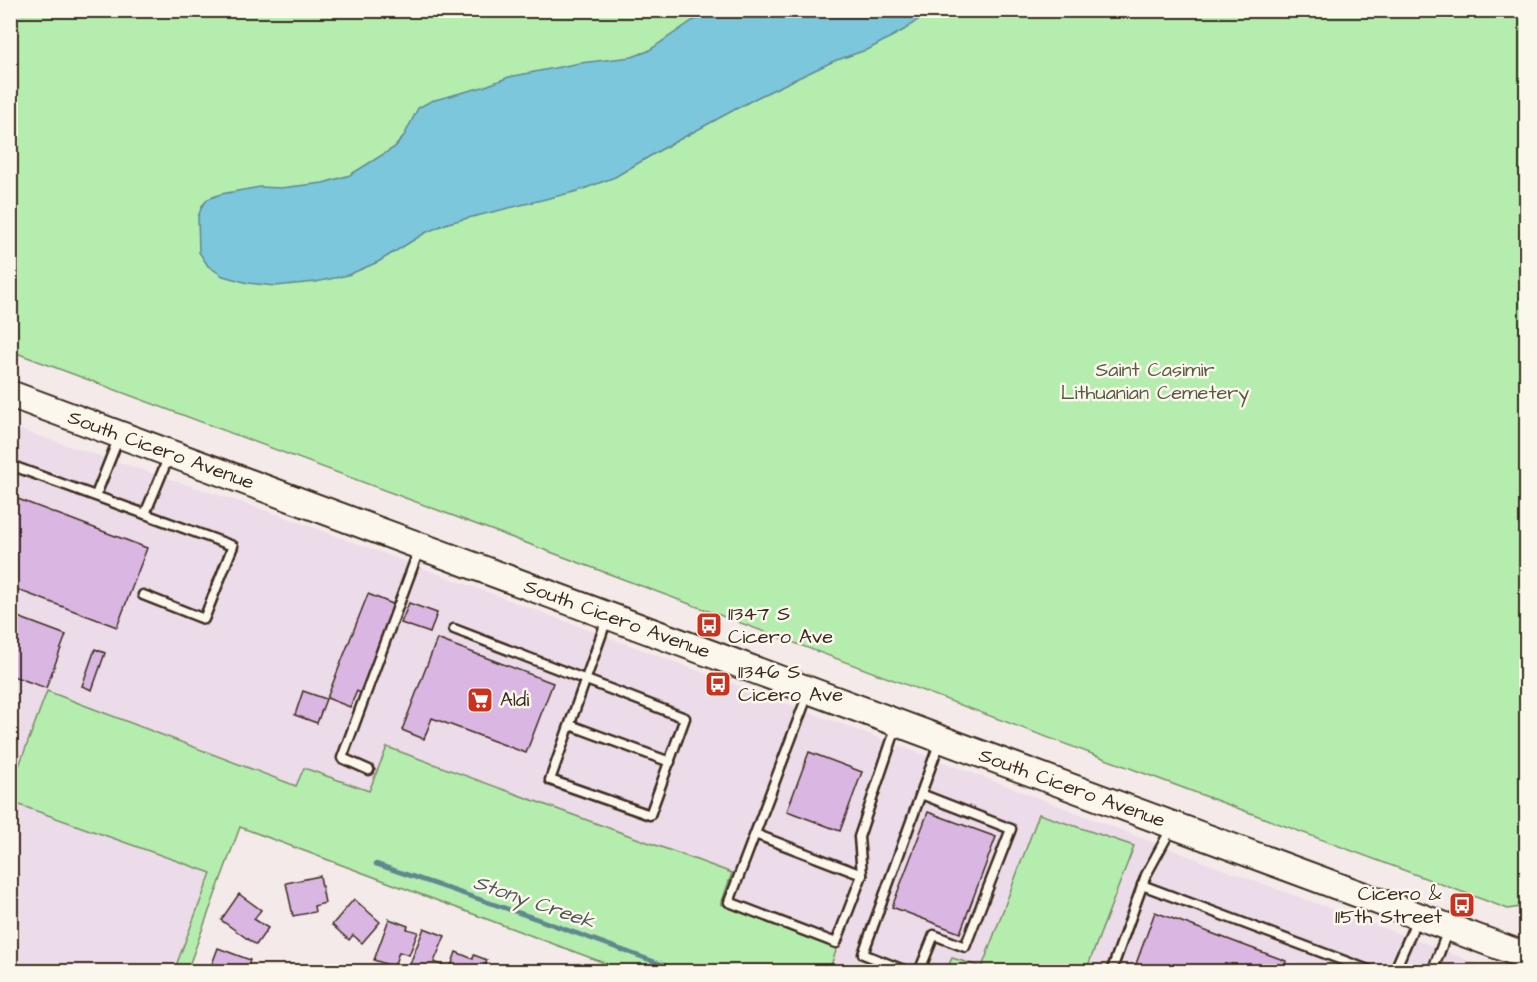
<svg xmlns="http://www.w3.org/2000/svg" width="1537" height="982" font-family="'Architects Daughter',sans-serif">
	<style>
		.built { fill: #ecdbe8 }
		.green { fill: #b5edaf; stroke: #788c66; stroke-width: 1.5 }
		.water { fill: #7bc7db; stroke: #61888f; stroke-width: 1.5 }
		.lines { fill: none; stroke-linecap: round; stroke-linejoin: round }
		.stream { stroke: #61888f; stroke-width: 4.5 }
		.building { fill: #dab7e2; stroke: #3b2a1e; stroke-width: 1.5 }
		.lane-casing { stroke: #3b2a1e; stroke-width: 13 }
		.primary-casing { stroke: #3b2a1e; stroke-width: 30 }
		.lane { stroke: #fbf7ec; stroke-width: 8 }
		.primary { stroke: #fbf7ec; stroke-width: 26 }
		.labels { text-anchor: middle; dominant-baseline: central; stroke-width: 5; stroke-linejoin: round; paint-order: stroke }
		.park-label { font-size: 20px; fill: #5a5b42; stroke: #fbf7ec }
		.street-label { font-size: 20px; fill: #3b2a1e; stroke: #fbf7ec }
		.poi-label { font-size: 20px; fill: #3b2a1e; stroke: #fbf7ec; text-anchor: start }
		.water-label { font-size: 21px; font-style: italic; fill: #4e5957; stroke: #fbf7ec }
	</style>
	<rect width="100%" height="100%" fill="#f4eaea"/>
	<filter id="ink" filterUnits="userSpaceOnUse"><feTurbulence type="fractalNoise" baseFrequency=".0167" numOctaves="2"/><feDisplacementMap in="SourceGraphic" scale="12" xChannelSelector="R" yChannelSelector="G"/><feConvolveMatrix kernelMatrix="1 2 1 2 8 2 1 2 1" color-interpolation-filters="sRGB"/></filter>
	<g filter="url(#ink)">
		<g class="built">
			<polygon points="11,427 288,518 994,781 1214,866 1424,943 1495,971 1321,972 1291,961 1286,971 1086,971 1134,846 1039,814 982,967 952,958 946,971 829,971 837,948 720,904 731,873 387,748 369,792 304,768 296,787 47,692 11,789"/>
			<polygon points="11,802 212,873 174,971 11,972"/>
		</g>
		<g class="green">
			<polygon points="10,11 1526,11 1526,906 1508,909 11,351"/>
			<polygon points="47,691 296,786 304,768 369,791 387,747 732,873 721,904 837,948 829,971 626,971 240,827 187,971 174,971 211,873 11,802 10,790"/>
			<polygon points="1039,814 1134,846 1086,971 946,971 952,958 982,967"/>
		</g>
		<polygon class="water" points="717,11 930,11 904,30 869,49 834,61 758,97 662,149 615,177 578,191 448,223 425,233 378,262 348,275 316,282 275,286 248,283 223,276 208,266 199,252 198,217 202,206 208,199 221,194 260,187 280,188 323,183 350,175 395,147 405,134 418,108 431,101 483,87 509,77 580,63 632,57 648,51 692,21"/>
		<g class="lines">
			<polyline class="stream" points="376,864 537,919 683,972"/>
		</g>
		<g class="building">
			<polygon points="10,496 147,548 117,627 10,587"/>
			<polygon points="368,594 395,605 360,693 357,691 350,707 327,698"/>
			<polygon points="409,603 437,613 430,633 401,623"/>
			<polygon points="10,614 66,635 46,688 10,675"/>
			<polygon points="437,639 553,683 526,753 432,718 424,739 402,730"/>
			<polygon points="95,649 105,653 92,690 82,686"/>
			<polygon points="303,691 326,699 317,723 295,715"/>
			<polygon points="809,752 862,772 840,831 787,811"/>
			<polygon points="928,812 996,837 960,933 892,907"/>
			<polygon points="320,876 325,903 314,906 315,912 293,916 286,883"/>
			<polygon points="239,894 261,910 254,919 268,928 256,945 221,920"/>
			<polygon points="354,899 380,922 362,943 353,935 349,940 332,925"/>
			<polygon points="1155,912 1286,961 1283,972 1133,972"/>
			<polygon points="389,919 408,926 407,929 418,932 409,955 399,952 394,967 374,960"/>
			<polygon points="424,928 445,936 434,962 444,966 442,972 414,972 408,969"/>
			<polygon points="218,948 250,960 246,972 209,972"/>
			<polygon points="456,952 473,959 474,955 487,960 483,972 449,972"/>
		</g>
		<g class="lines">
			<g class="lane-casing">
				<g id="lane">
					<polyline points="10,465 233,546 204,619 143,595"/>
					<polyline points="96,495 119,437"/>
					<polyline points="145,514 169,456"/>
					<polyline points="454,629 685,718 650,815 550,780 607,619"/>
					<polyline points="808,694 729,902 836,943 862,875 859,837 897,725"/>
					<polyline points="570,725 670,762"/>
					<polyline points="369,770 342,758 420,547"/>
					<polyline points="755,834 862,875"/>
					<polyline points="1142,885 1374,972"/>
					<polyline points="909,972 863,954 940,741"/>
					<polyline points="919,972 934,935 965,947 1011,829 921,794"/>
					<polyline points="1111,972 1146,875 1171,829"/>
					<polyline points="1394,972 1417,919"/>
					<polyline points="1432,972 1448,930"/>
				</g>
			</g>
			<g class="primary-casing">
				<polyline id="primary" points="10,394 1526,956"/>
			</g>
			<use href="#lane" class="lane"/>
			<use href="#primary" class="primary"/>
		</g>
	</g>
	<defs>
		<g id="bus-square" transform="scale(1.35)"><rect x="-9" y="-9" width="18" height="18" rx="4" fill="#c8321e" stroke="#fbf7ec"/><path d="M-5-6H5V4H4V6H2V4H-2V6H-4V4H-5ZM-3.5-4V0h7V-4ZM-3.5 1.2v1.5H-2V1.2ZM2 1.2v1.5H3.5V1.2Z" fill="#fff"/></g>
		<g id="supermarket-square" transform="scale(1.35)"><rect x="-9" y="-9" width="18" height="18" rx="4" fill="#c8321e" stroke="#fbf7ec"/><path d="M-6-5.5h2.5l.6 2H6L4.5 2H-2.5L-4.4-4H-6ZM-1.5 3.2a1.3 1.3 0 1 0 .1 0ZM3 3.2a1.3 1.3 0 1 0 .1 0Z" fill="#fff"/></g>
	</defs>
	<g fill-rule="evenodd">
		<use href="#bus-square" x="709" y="625"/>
		<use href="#bus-square" x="718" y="684"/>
		<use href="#supermarket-square" x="480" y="700"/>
		<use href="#bus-square" x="1462" y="905"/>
	</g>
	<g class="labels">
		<g class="park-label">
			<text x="1155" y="370">Saint Casimir<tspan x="1155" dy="23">Lithuanian Cemetery</tspan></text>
		</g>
		<g class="street-label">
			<text transform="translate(161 450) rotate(20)">South Cicero Avenue</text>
			<text transform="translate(617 619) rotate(20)">South Cicero Avenue</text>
			<text transform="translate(1072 788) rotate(20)">South Cicero Avenue</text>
		</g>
		<g class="poi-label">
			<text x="728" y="614">11347 S<tspan x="728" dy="23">Cicero Ave</tspan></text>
			<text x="738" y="672">11346 S<tspan x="738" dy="23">Cicero Ave</tspan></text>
			<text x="500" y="700">Aldi</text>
			<text x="1442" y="894" text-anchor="end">Cicero &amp;<tspan x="1442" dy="23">115th Street</tspan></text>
		</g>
		<g class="water-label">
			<text transform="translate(534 902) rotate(19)">Stony Creek</text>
		</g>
	</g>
	<rect width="1537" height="982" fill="none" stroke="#fbf7ec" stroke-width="36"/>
	<rect x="18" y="18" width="1501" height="946" fill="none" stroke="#3b2a1e" stroke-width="2" filter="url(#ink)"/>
</svg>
